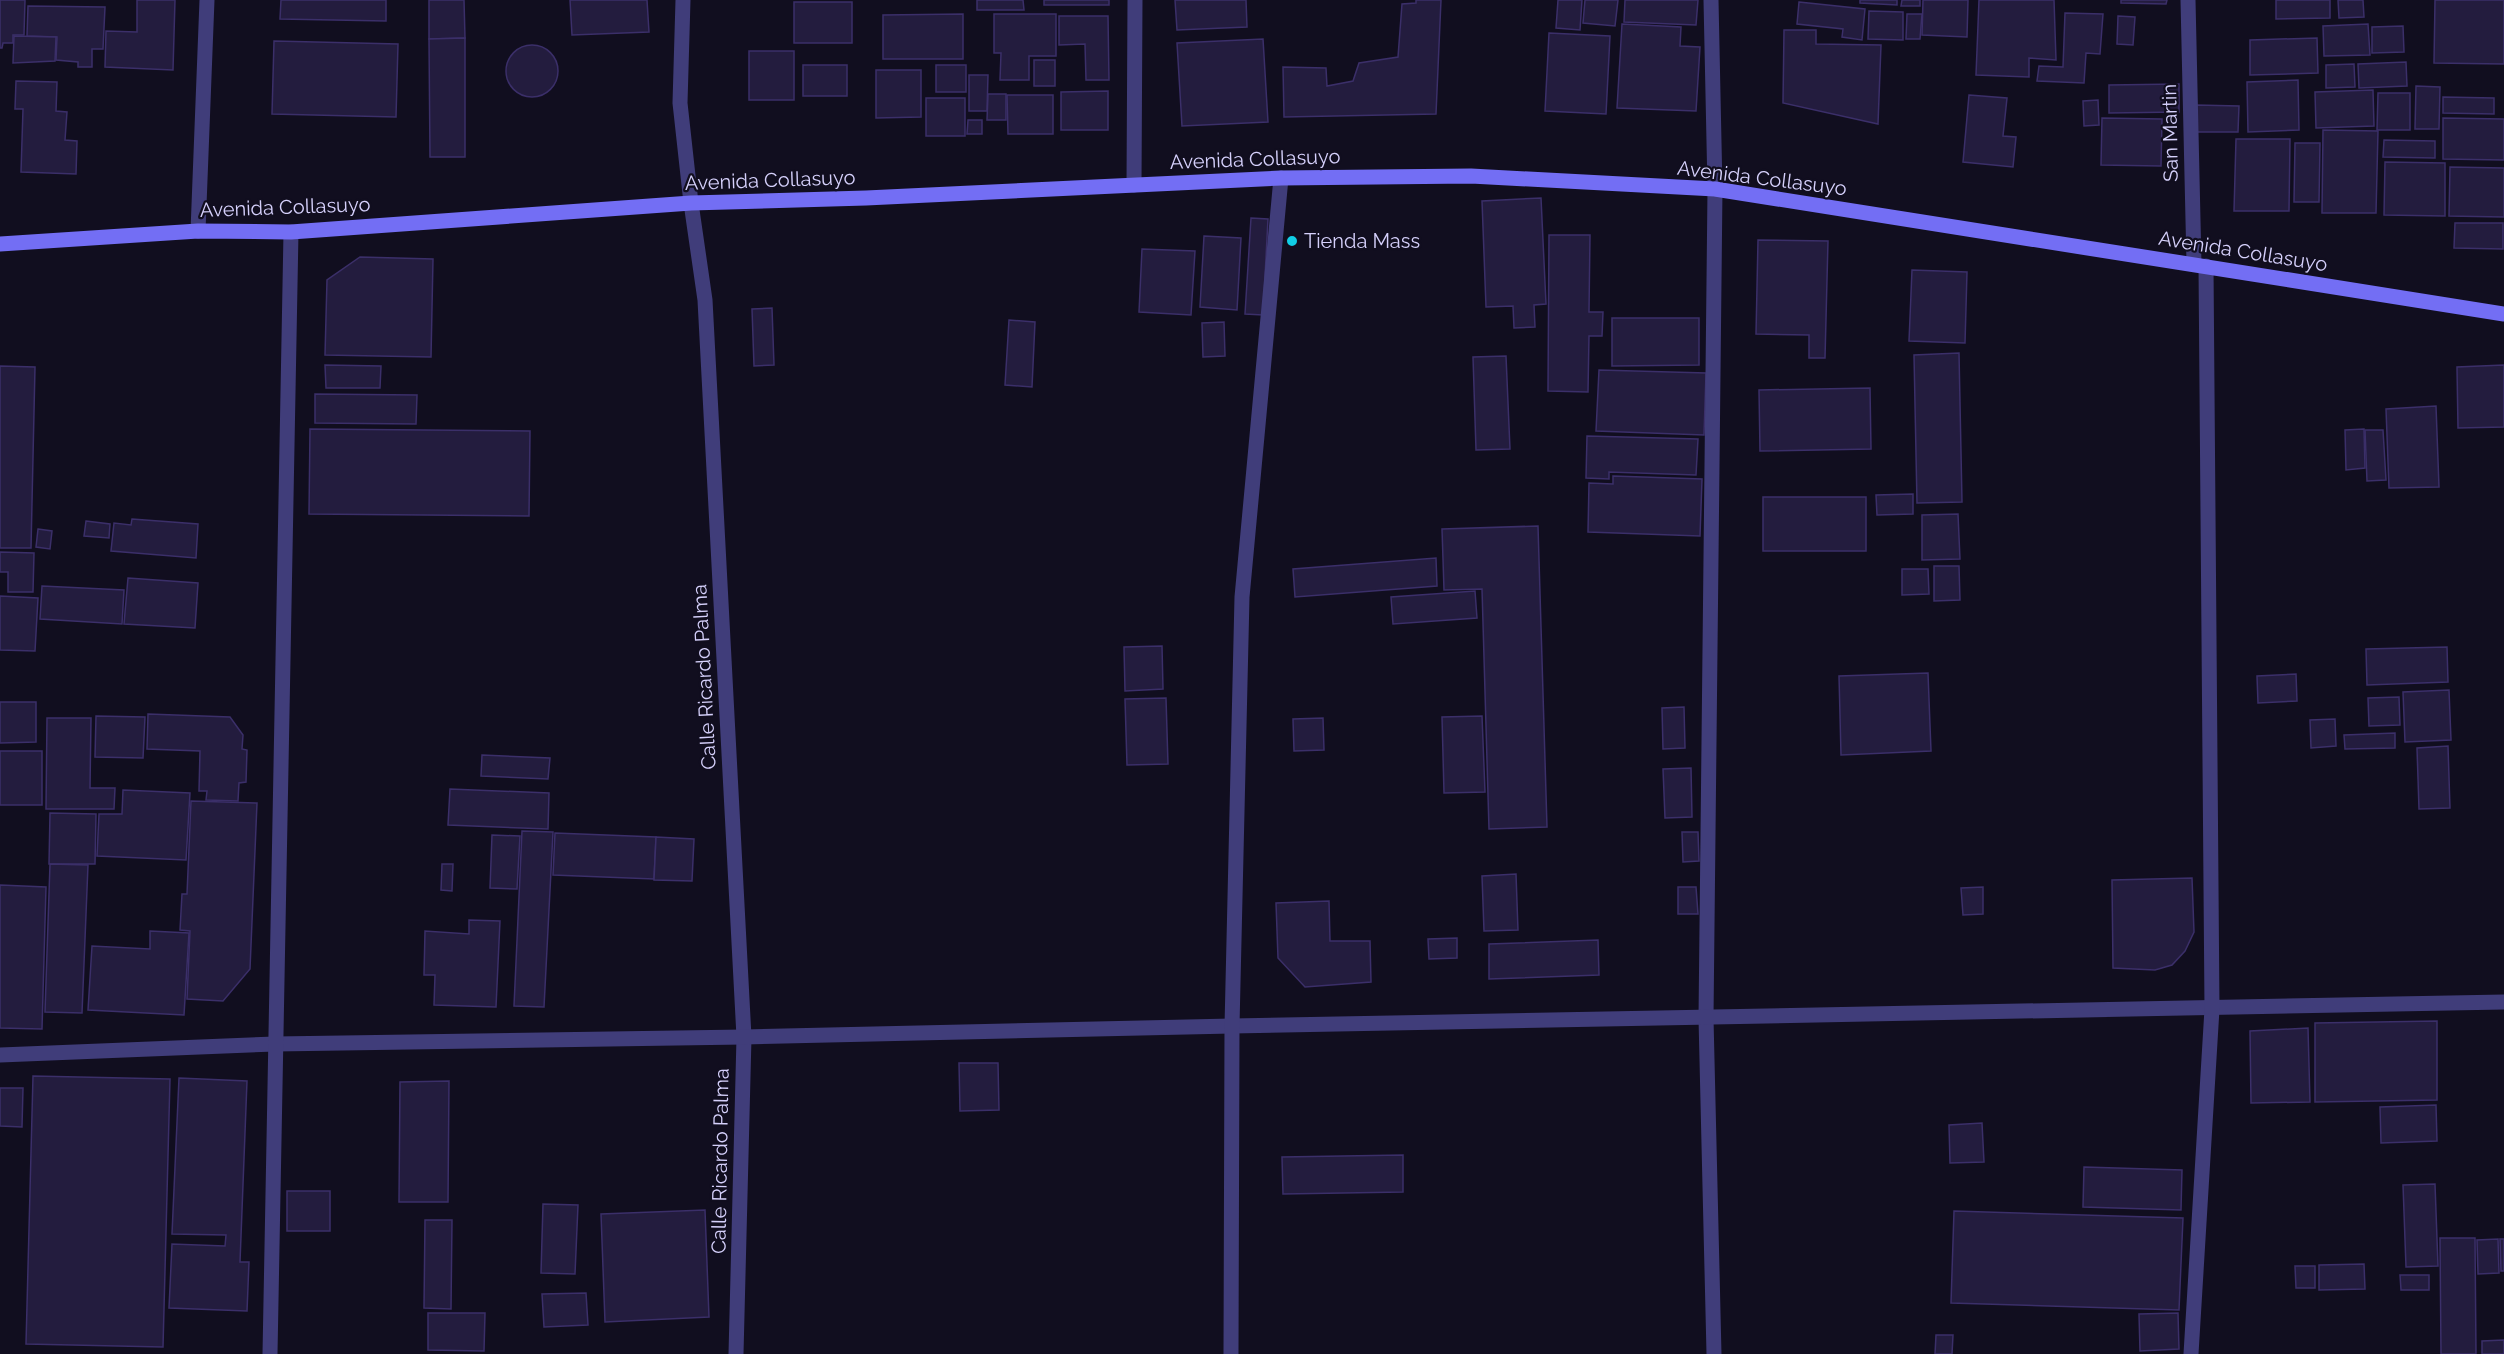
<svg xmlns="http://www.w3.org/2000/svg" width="2504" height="1354" font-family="Raleway,sans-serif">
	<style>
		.building { fill: #231c3e; stroke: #3b2f69; stroke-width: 1.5 }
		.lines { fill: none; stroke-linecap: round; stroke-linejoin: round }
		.street { stroke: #403d7a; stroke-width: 15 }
		.secondary { stroke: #736ef4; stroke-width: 15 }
		.poi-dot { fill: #11cee6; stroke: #110e1f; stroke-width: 2 }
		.labels { text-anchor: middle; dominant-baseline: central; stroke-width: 4.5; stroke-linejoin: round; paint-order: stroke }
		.street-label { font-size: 20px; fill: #d5d0fb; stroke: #110e1f }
		.poi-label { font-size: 20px; fill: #d5d0fb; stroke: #110e1f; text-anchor: start }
	</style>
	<rect width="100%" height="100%" fill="#110e1f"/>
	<g class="building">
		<polygon points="0,0 25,0 24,35 13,35 13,43 3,43 2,48 0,48"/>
		<polygon points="137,0 175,0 173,70 105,67 106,31 137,32"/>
		<polygon points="281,0 386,0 386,21 280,19"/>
		<polygon points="429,0 464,0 465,38 429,39"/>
		<polygon points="570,0 647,0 649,32 572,35"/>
		<polygon points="977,0 1023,0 1024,10 977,10"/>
		<rect x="1044" y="0" width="65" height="5"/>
		<polygon points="1175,0 1246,0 1247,27 1177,30"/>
		<polygon points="1416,0 1441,0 1436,114 1284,117 1283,67 1326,68 1327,86 1353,81 1359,63 1398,57 1402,4 1416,3"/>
		<polygon points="1558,0 1582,0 1580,30 1556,28"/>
		<polygon points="1585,0 1618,0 1615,26 1583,23"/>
		<polygon points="1625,0 1698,0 1696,25 1624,22"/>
		<polygon points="1860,0 1897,0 1897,5 1860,3"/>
		<polygon points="1902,0 1920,0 1920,6 1901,6"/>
		<polygon points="1923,0 1968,0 1967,37 1922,35"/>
		<polygon points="1979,0 2054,0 2056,60 2029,58 2029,77 1976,75"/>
		<polygon points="2121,0 2167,0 2166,4 2121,3"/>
		<polygon points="2276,0 2330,0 2330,18 2276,19"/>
		<polygon points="2338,0 2363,0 2364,17 2339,18"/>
		<polygon points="2435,0 2504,0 2504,64 2434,63"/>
		<rect x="794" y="2" width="58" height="41"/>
		<polygon points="1799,2 1865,9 1862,40 1842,37 1843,29 1797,24"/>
		<polygon points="28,6 105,7 103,49 92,49 92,67 78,67 78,62 56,60 57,37 27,36"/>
		<polygon points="1869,11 1903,12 1903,40 1868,39"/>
		<polygon points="2065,13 2103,14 2100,54 2086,53 2084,83 2037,81 2039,66 2063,67"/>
		<polygon points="963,14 963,59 883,59 883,15"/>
		<polygon points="994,14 1056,14 1056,56 1029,56 1029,80 1000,80 1001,53 994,53"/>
		<polygon points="1907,14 1922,14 1920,39 1906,39"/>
		<polygon points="1059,16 1108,16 1109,80 1086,80 1085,44 1059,45"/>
		<polygon points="2118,16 2135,17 2133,45 2117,44"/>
		<polygon points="1622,24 1681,27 1680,46 1700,47 1696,111 1617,108"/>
		<polygon points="2368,24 2370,55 2324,56 2323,26"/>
		<polygon points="2403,26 2404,52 2372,53 2372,27"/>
		<polygon points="1784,30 1816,30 1816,44 1881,45 1878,124 1783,103"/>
		<polygon points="1549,33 1610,36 1606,114 1545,111"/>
		<polygon points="14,36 56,37 55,61 13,63"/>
		<polygon points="465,38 465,157 430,157 429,39"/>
		<polygon points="2317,38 2318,73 2250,75 2250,40"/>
		<polygon points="1263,39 1268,122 1182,126 1177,43"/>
		<polygon points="274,41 398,44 396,117 272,114"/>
		<circle cx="532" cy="71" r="26"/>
		<rect x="749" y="51" width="45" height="49"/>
		<rect x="1034" y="60" width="21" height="26"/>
		<polygon points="2406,62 2407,86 2359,88 2358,64"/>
		<polygon points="2354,64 2355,87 2326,88 2326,65"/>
		<rect x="803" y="65" width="44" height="31"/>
		<rect x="936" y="65" width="30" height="27"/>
		<polygon points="876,70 921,70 921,117 876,118"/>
		<polygon points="969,75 988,75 987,111 969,111"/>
		<polygon points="2298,80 2299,130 2248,132 2247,82"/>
		<polygon points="16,81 57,82 56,111 67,112 65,140 77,141 76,174 21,172 23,109 15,109"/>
		<polygon points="2179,84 2179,112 2109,113 2109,85"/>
		<polygon points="2416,86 2440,87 2439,129 2415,129"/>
		<polygon points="2373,90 2374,126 2316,128 2315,92"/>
		<polygon points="1108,91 1108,130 1061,130 1061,92"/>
		<polygon points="2378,93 2410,93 2410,130 2377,130"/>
		<polygon points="988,94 1006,94 1006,120 987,120"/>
		<polygon points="1007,95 1053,95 1053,134 1008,134"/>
		<polygon points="1969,95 2007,98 2003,136 2016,137 2013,167 1963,162"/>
		<polygon points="2443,97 2494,98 2494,114 2443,113"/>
		<rect x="926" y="98" width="39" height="38"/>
		<polygon points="2098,100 2099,125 2084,126 2083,101"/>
		<polygon points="2196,105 2239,106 2238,132 2196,132"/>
		<polygon points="2102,118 2162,119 2161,166 2101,165"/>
		<polygon points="2443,118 2504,119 2504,160 2443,159"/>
		<polygon points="968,120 982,120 982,134 967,134"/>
		<polygon points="2323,130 2378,131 2376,213 2322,213"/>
		<polygon points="2236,139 2290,139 2289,211 2234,211"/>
		<polygon points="2384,140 2435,141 2435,158 2383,157"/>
		<polygon points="2295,143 2320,143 2319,202 2294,202"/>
		<polygon points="2385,162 2445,163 2445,216 2384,215"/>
		<polygon points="2450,167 2504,168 2504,217 2449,216"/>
		<polygon points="1541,198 1546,304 1534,305 1535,327 1514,328 1513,306 1486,307 1482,201"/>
		<polygon points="1251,218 1268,219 1263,315 1245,314"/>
		<polygon points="2455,223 2503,223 2503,249 2454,248"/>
		<polygon points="1549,235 1590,235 1589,312 1603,312 1602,336 1589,336 1588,392 1548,391"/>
		<polygon points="1204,236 1241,238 1237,310 1200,307"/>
		<polygon points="1758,240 1828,241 1825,358 1809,358 1809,335 1756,334"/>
		<polygon points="1142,249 1195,251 1191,315 1139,312"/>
		<polygon points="360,257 433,259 431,357 325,355 327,280"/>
		<polygon points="1912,270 1967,272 1965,343 1909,341"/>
		<polygon points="772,308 774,365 754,366 752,309"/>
		<polygon points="1612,318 1699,318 1699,365 1612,366"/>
		<polygon points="1009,320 1035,322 1032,387 1005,385"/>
		<polygon points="1224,322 1225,356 1203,357 1202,323"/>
		<polygon points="1959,353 1962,502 1917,503 1914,355"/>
		<polygon points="1506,356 1510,449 1476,450 1473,357"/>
		<polygon points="325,365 381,366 380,388 326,388"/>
		<polygon points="2504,365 2504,427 2458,428 2457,367"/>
		<polygon points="0,366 35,367 31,548 0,548"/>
		<polygon points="1599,370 1706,373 1704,435 1596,431"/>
		<polygon points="1870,388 1871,449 1760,451 1759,390"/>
		<polygon points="315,394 417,395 416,424 315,423"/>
		<polygon points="2436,406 2439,487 2389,488 2386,409"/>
		<polygon points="310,429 530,431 529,516 309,514"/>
		<polygon points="2364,429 2365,468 2346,470 2345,430"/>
		<polygon points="2365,430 2383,430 2386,480 2367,481"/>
		<polygon points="1587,436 1698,439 1696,475 1609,472 1609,479 1586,478"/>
		<polygon points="1613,476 1702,479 1700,536 1588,532 1589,483 1613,484"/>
		<polygon points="1913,494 1913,514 1877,515 1876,495"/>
		<rect x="1763" y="497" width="103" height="54"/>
		<polygon points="1958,514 1960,559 1922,560 1922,515"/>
		<polygon points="132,519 198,524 196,558 111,551 114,523 131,525"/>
		<polygon points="86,521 110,524 109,538 84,536"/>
		<polygon points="1538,526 1547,827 1489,829 1482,589 1444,590 1442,529"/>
		<polygon points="38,529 52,531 50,549 36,547"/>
		<polygon points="0,552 34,553 33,592 8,592 8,572 0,572"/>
		<polygon points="1436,558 1437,586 1295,597 1293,569"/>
		<polygon points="1934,566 1959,566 1960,600 1934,601"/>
		<polygon points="1902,569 1928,569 1929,594 1902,595"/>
		<polygon points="128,578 198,583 195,628 124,624"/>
		<polygon points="42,586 124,590 122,624 40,619"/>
		<polygon points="1475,591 1477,618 1393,624 1391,597"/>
		<polygon points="0,596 38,598 35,651 0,650"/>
		<polygon points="1162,646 1163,689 1125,691 1124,647"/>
		<polygon points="2447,647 2448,682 2367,685 2366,649"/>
		<polygon points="1928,673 1931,751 1841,755 1839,676"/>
		<polygon points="2296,674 2297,701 2258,703 2257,676"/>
		<polygon points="2449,690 2451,740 2405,742 2403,692"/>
		<polygon points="2399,697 2400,725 2369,726 2368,698"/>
		<polygon points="1166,698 1168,764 1127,765 1125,699"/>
		<polygon points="0,702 36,702 36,742 0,743"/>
		<polygon points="1684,707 1685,748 1663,749 1662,708"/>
		<polygon points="148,714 230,717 243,735 242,749 247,750 246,782 239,783 238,801 206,800 207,791 199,791 200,751 147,749"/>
		<polygon points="96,716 145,717 143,758 95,757"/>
		<polygon points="1482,716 1485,792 1444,793 1442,717"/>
		<polygon points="47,718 91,718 90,788 115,788 114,809 46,809"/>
		<polygon points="1323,718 1324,750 1294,751 1293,719"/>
		<polygon points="2335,719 2336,746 2311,748 2310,720"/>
		<polygon points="2395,733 2395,748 2345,749 2344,735"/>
		<polygon points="2448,746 2450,808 2419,809 2417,748"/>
		<rect x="0" y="751" width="42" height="54"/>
		<polygon points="482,755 550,758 548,779 481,776"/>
		<polygon points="1691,768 1692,817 1665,818 1663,769"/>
		<polygon points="450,789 549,793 548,829 448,825"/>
		<polygon points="123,790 190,793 186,860 97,856 99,814 122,814"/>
		<polygon points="191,801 257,803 250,969 223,1001 187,999 190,931 180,930 182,894 187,894"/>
		<polygon points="50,813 96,814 95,864 49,864"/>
		<polygon points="522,831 553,832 544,1007 514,1006"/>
		<polygon points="1682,832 1698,832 1699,861 1683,862"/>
		<polygon points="555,833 656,837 654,879 553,875"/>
		<polygon points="492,835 520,836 517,889 490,888"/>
		<polygon points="656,837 694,839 692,881 654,880"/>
		<polygon points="50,864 88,865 82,1013 45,1012"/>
		<polygon points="442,864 453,864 452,891 441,890"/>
		<polygon points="1516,874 1518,930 1484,931 1482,876"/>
		<polygon points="2192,878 2194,932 2185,951 2172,965 2155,970 2113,968 2112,880"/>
		<polygon points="0,885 46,887 42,1029 0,1028"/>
		<polygon points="1678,887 1696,887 1698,914 1678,914"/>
		<polygon points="1983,887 1983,914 1963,915 1961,888"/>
		<polygon points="1329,901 1330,941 1370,941 1371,982 1305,987 1278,958 1276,903"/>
		<polygon points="469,920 500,921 496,1007 434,1005 435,975 424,975 425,931 469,934"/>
		<polygon points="150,931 189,933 184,1015 88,1010 92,946 150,949"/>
		<polygon points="1457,938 1457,958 1429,959 1428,939"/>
		<polygon points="1598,940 1599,975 1489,979 1489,944"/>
		<polygon points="2437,1021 2437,1100 2315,1102 2315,1023"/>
		<polygon points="2308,1028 2310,1102 2251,1103 2250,1031"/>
		<polygon points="959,1063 998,1063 999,1110 960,1111"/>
		<polygon points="33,1076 170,1079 163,1347 26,1344"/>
		<polygon points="179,1078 247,1081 240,1262 249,1262 247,1311 169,1308 172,1244 225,1246 226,1235 172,1234"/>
		<polygon points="449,1081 448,1202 399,1202 400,1082"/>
		<polygon points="0,1088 23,1088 22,1127 0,1126"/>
		<polygon points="2436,1105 2437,1141 2381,1143 2380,1107"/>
		<polygon points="1982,1123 1984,1162 1950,1163 1949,1125"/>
		<polygon points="1403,1155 1403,1192 1283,1194 1282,1157"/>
		<polygon points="2084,1167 2182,1170 2181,1210 2083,1207"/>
		<polygon points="2435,1184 2438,1266 2406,1267 2403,1185"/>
		<rect x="287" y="1191" width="43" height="40"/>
		<polygon points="543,1204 578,1205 575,1274 541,1273"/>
		<polygon points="705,1210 709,1317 605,1322 601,1214"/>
		<polygon points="1954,1211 2183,1218 2179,1310 1951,1303"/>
		<polygon points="425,1220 452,1220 451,1309 424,1308"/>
		<polygon points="2440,1238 2475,1238 2476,1354 2441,1354"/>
		<polygon points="2498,1239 2499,1273 2478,1274 2477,1240"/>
		<polygon points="2500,1239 2504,1239 2504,1271 2501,1271"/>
		<polygon points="2364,1264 2365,1289 2319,1290 2319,1265"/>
		<polygon points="2295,1266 2315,1266 2315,1288 2296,1288"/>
		<polygon points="2400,1275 2429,1275 2429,1290 2401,1290"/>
		<polygon points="586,1293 588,1325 544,1327 542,1294"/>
		<polygon points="428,1313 485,1313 484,1351 428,1350"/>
		<polygon points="2178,1313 2179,1349 2140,1351 2139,1314"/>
		<polygon points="1936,1335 1953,1335 1952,1354 1935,1354"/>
		<polygon points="2504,1340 2504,1354 2482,1354 2482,1341"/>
	</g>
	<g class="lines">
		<g class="street">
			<polyline points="683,0 680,103 691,203 705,300 744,1037 736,1354"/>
			<polyline points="1711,0 1715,189 1706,1018 1714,1354"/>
			<polyline points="2188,0 2194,264"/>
			<polyline points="1134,185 1135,0"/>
			<polyline points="198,231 207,0"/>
			<polyline points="0,1055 275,1044 744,1037 1232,1026 2504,1002"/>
			<polyline points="270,1354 291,232"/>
			<polyline points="1231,1354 1232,1026 1242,597 1281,178"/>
			<polyline points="2191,1354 2212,1009 2206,266"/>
		</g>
		<polyline class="secondary" points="0,244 198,231 291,232 691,203 866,198 1281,178 1471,176 1715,189 2504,314"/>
	</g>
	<circle class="poi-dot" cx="1292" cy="241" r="6"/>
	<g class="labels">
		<g class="street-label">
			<text transform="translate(2170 133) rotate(-91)">San Martin</text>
			<text transform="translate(1255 159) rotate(-2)">Avenida Collasuyo</text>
			<text transform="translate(1762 178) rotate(7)">Avenida Collasuyo</text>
			<text transform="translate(770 180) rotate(-2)">Avenida Collasuyo</text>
			<text transform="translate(285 207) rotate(-2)">Avenida Collasuyo</text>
			<text transform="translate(2243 251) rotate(9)">Avenida Collasuyo</text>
			<text transform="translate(704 677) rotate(-93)">Calle Ricardo Palma</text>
			<text transform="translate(720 1161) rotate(-89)">Calle Ricardo Palma</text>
		</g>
		<g class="poi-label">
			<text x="1304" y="241">Tienda Mass</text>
		</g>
	</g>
</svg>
